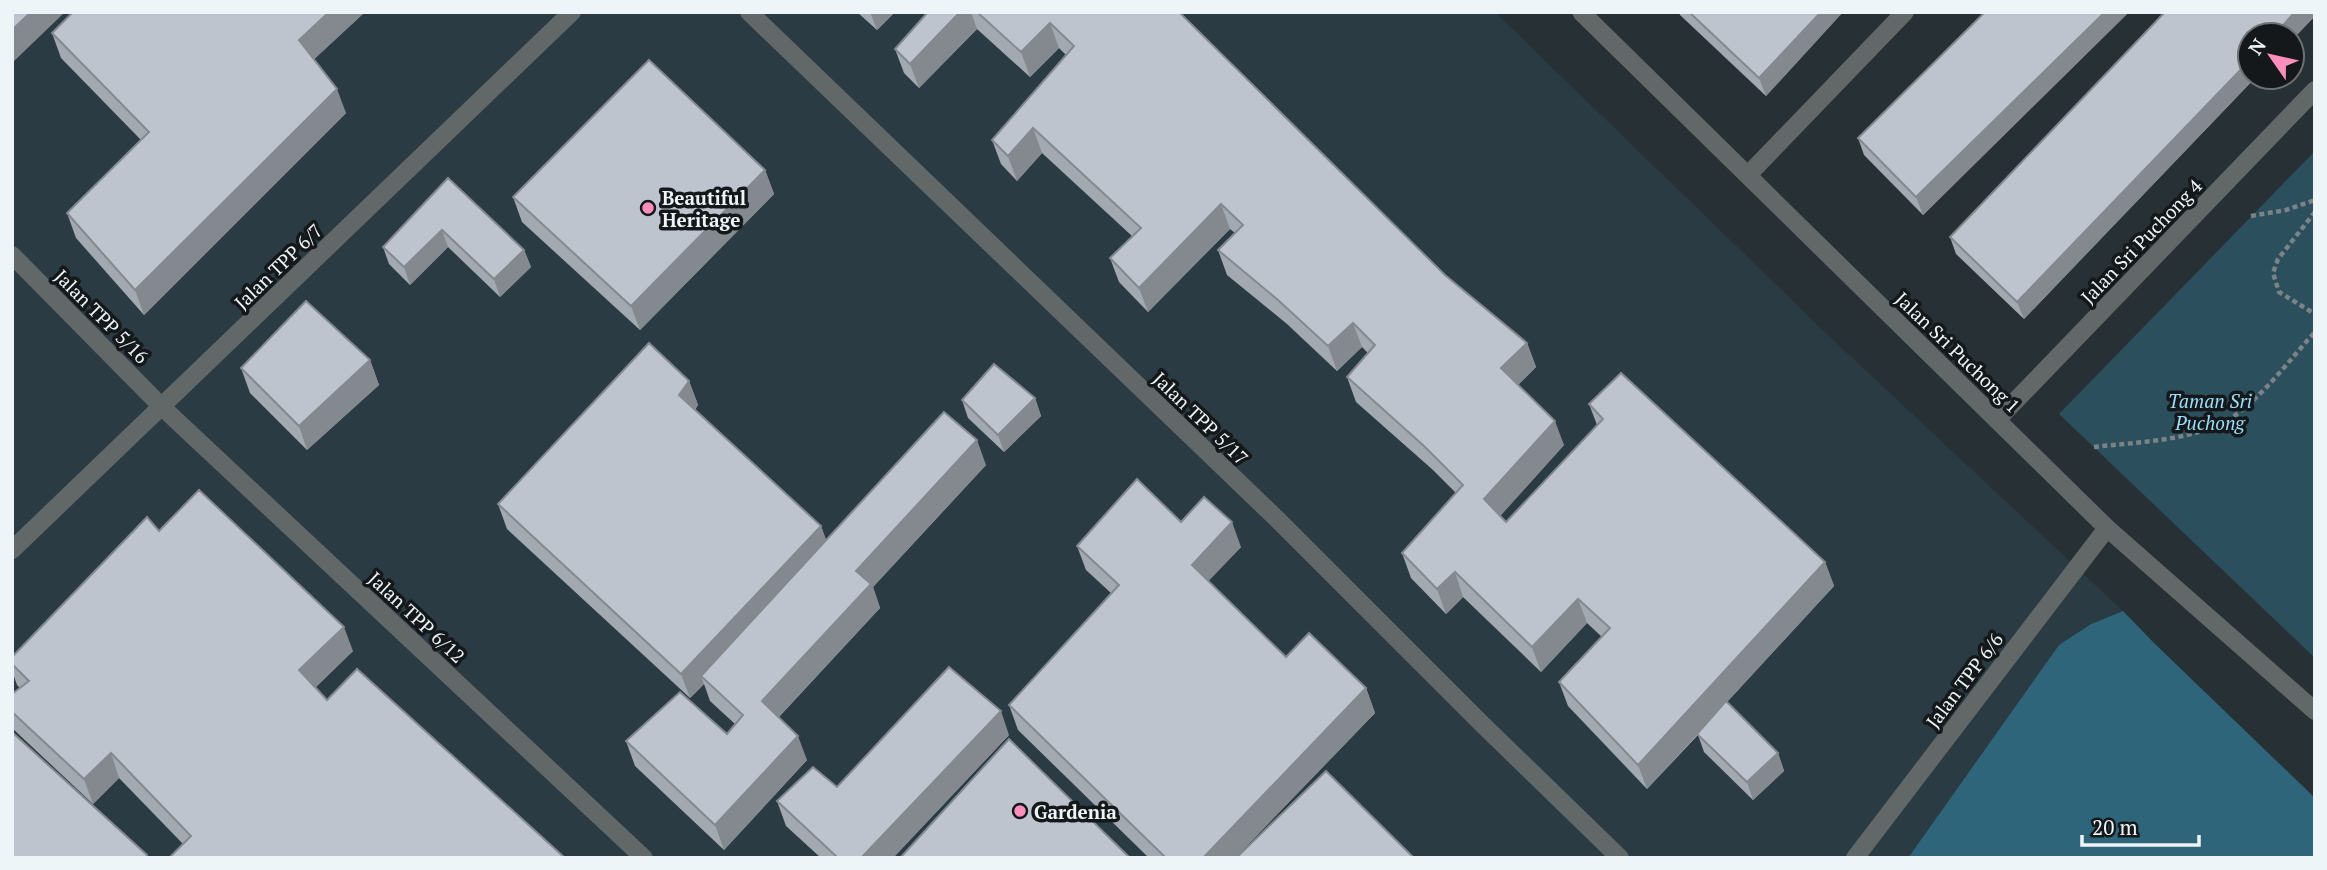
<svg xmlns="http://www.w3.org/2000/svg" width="2327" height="870" font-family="'PT Serif',serif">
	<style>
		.built { fill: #2b3b43 }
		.green { fill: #2c4f5d }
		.forest { fill: #2e657a }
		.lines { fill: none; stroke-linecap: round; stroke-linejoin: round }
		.path { stroke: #7b8387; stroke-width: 4.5; stroke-dasharray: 5 3.5; stroke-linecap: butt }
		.minor { stroke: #626768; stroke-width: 18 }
		.wall { fill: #a3a9b0 }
		.shaded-wall { fill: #848990 }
		.building { fill: #bdc4cd; stroke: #848990; stroke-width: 2 }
		.poi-dot { fill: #fe8ebc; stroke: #14181a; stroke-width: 2.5 }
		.labels { text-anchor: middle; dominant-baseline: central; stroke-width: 7; stroke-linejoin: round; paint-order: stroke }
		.poi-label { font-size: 19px; font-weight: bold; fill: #eef5f8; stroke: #14181a; text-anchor: start }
		.street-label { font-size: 19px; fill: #eef5f8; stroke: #14181a }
		.park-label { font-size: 19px; font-style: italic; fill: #9bddfa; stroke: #14181a }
	</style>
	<rect width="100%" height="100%" fill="#273135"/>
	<polygon class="built" points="12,12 1495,12 1832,339 2123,611 2091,624 2059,645 1908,858 12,858"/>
	<polygon class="green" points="2315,151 2315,658 2059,414"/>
	<polygon class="forest" points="2123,611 2154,643 2315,798 2315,858 1908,858 2059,645 2091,624"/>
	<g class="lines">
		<g class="path">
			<polyline points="2315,212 2278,259 2273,273 2279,292 2315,314"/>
			<polyline points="2251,216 2286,210 2315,200"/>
			<path d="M2094 447C2136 442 2195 441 2231 418 2261 399 2291 358 2315 332"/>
		</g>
		<g class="minor">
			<polyline points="749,12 1277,519 1481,723 1620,858"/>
			<polyline points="1581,12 2107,528 2315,711"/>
			<polyline points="1748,175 1905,12"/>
			<polyline points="12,255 162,407 644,858"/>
			<polyline points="1997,420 2315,90"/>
			<polyline points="12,550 572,12"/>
			<polyline points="1855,858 2107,528"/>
		</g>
	</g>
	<g class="wall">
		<polygon points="73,12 365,12 314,59 346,113 144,315 76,238 67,213 141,140 61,58 52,33"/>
		<polygon points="857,12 895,12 877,30"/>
		<polygon points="928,12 1179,12 1445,275 1527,343 1536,367 1518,385 1564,445 1500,516 1506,522 1597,425 1589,404 1825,562 1834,586 1727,702 1778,753 1784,771 1753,800 1704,752 1698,735 1647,789 1568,706 1559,682 1602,637 1587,623 1541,672 1463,597 1446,614 1411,578 1402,553 1456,493 1433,470 1356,402 1347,377 1368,353 1362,347 1337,371 1287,324 1227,275 1218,250 1235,233 1230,229 1148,312 1119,282 1110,258 1132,236 1042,153 1017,181 1001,164 992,140 1066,55 1059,48 1030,77 977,29 919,88 904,73 895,49"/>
		<polygon points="1679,12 1843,12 1766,96 1680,15"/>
		<polygon points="1985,12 2129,12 1923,215 1864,155 1858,138"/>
		<polygon points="2315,16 2292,40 2292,35 2250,77 2256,77 2024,319 1956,254 1950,237"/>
		<polygon points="765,170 774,194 640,330 522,222 513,197"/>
		<polygon points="448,178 524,250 531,267 500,297 448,247 410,285 389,264 383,247"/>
		<polygon points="370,360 379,385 307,450 250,393 241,368"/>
		<polygon points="689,381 698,405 695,410 821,526 826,541 986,465 873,587 880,608 779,717 807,760 724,850 635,766 626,741 727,734 735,724 710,701 704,684 690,698 507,529 498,504"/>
		<polygon points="1035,398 1041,416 1004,452 968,418 962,400"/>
		<polygon points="1181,522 1241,547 1208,581 1286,657 1366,688 1375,713 1235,858 1149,858 1018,730 1009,705 1111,593 1086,570 1077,546"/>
		<polygon points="353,651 316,687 327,700 183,844 119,778 93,804 12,728 12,694 20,688 17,685 12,671 12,657"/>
		<polygon points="1009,735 893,858 821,858 786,826 777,801 837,787"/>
	</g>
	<g class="shaded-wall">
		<polygon points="31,12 65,12 12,63 12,30"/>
		<polygon points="329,12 365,12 308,65 299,40"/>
		<polygon points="870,12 895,12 877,30"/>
		<polygon points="960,12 971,12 977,29 919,88 910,64"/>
		<polygon points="1821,12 1843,12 1766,96 1759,78"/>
		<polygon points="2105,12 2129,12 1923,215 1916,197"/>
		<polygon points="2295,12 2315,12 2315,16 2292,40 2292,35 2274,35"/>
		<polygon points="1050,23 1059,48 1030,77 1021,52"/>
		<polygon points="2250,60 2250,77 2256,77 2024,319 2017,302"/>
		<polygon points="337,89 346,113 144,315 135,290"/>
		<polygon points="1033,128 1042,153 1017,181 1008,156"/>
		<polygon points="765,170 774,194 640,330 631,306"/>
		<polygon points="1221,204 1230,229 1148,312 1139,288"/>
		<polygon points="442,230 448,247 410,285 404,267"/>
		<polygon points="524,250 531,267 500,297 494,279"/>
		<polygon points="1353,323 1362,347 1337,371 1328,346"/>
		<polygon points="1527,343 1536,367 1510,393 1501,368"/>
		<polygon points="370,360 379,385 307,450 299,426"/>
		<polygon points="689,381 698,405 687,419 679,395"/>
		<polygon points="1035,398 1041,416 1004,452 998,435"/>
		<polygon points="1555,421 1564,445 1493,524 1484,499"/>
		<polygon points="977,440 986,465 873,587 880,608 771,725 762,701 856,571"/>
		<polygon points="1232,522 1241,547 1201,589 1192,565"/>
		<polygon points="821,526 830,550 701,676 704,684 690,698 681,674"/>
		<polygon points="1825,562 1834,586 1647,789 1638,765"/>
		<polygon points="1455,572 1463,597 1446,614 1437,589"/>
		<polygon points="1578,599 1587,623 1541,672 1532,647"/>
		<polygon points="344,627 353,651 308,694 299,670"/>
		<polygon points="1366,688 1375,713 1235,858 1203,858"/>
		<polygon points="1001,711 1009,735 893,858 861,858"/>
		<polygon points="798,736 807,760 724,850 715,825"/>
		<polygon points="111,753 119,778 93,804 84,779"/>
		<polygon points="1778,753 1784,771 1753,800 1747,782"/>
	</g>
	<g class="building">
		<polygon points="12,12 31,12 12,30"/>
		<polygon points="73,12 329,12 299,40 337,89 135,290 67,213 149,132 52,33"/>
		<polygon points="928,12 960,12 910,64 895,49"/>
		<polygon points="977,12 1179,12 1445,275 1527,343 1501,368 1555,421 1484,499 1506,522 1603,419 1589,404 1621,373 1825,562 1638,765 1559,682 1610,628 1578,599 1532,647 1455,572 1437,589 1402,553 1463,485 1424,446 1347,377 1375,345 1353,323 1328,346 1278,300 1218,250 1243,225 1221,204 1139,288 1110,258 1141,228 1033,128 1008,156 992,140 1074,46 1050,23 1021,52"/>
		<polygon points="1689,12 1821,12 1759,78"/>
		<polygon points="1985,12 2105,12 1916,197 1858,138"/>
		<polygon points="2165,12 2295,12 2274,35 2250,35 2250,60 2017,302 1950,237"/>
		<polygon points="649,60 765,170 631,306 513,197"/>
		<polygon points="448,178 524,250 494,279 442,230 404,267 383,247"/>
		<polygon points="306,301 370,360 299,426 241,368"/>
		<polygon points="649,343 689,381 679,395 821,526 681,674 498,504"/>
		<polygon points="994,364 1035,398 998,435 962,400"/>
		<polygon points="944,412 977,440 856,571 871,584 762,701 798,736 715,825 626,741 680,692 727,734 743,715 701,676"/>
		<polygon points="1137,479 1181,522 1204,497 1232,522 1192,565 1286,657 1309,633 1366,688 1203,858 1166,858 1009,705 1119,585 1077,546"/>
		<polygon points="199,490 344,627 299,670 327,700 357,669 565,858 169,858 191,836 111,753 84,779 12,712 12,694 29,681 12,664 12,657 147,517 159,531"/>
		<polygon points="949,667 1001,711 861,858 838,858 777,801 813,767 837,787"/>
		<polygon points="1726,701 1778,753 1747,782 1697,734"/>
		<polygon points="12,732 147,855 145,858 12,858"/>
		<polygon points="1009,739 1130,858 900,858"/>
		<polygon points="1326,771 1414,858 1236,858"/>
	</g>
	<g class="poi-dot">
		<circle cx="648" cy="208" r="7"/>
		<circle cx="1020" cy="811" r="7"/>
	</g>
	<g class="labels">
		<g class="poi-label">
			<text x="662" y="197">Beautiful<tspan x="662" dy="22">Heritage</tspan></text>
			<text x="1034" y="811">Gardenia</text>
		</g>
		<g class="street-label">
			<text transform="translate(2141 241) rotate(-46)">Jalan Sri Puchong 4</text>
			<text transform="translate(278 266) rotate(-44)">Jalan TPP 6/7</text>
			<text transform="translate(102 316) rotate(45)">Jalan TPP 5/16</text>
			<text transform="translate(1958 352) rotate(44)">Jalan Sri Puchong 1</text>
			<text transform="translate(1201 418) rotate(44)">Jalan TPP 5/17</text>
			<text transform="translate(417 617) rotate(43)">Jalan TPP 6/12</text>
			<text transform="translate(1964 680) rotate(-53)">Jalan TPP 6/6</text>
		</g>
		<g class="park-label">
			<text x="2210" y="400">Taman Sri<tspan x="2210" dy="22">Puchong</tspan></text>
		</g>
	</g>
	<rect width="2327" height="870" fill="none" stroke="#eef5f8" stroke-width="28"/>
	<g transform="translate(2271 56) rotate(304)"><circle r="33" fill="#14181a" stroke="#6b7073" stroke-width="2"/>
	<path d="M0-5L12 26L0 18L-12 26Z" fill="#fe8ebc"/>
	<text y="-10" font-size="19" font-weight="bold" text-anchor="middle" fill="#eef5f8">N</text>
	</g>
	<path d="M2082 835v10h117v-10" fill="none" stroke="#eef5f8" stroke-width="3.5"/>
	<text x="2092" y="835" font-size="21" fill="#eef5f8" stroke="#14181a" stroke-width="5" paint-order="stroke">20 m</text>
</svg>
